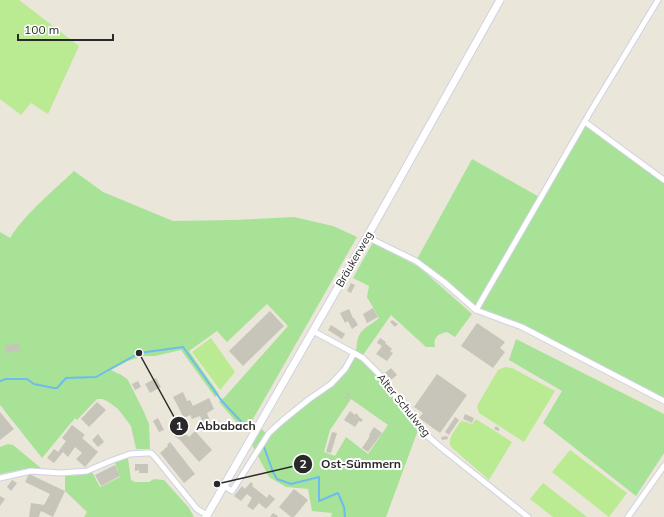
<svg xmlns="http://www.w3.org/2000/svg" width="664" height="517" font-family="Mulish,sans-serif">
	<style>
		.green { fill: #a7e296; fill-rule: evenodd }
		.pitch { fill: #baea92 }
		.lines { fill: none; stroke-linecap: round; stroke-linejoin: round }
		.stream { stroke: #6dbcee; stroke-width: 2 }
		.building { fill: #c7c4b9 }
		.street-casing { stroke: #d0d1e2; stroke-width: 7 }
		.secondary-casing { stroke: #d0d1e2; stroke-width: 9 }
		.street { stroke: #fff; stroke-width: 5 }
		.secondary { stroke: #fff; stroke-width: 7 }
		.labels { text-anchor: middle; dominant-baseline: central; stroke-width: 4; stroke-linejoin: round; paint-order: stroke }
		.street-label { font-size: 11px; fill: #292929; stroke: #fff }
		.leader { fill: none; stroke: #292929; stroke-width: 1.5 }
		.callout-dot { fill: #292929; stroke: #fff; stroke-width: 1.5 }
		.mark-label { font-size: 12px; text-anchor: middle; font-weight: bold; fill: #fff }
		.callout-label { font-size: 12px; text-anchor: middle; font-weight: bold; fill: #292929; stroke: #fff; stroke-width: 4; stroke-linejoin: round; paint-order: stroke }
	</style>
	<rect width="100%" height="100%" fill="#ebe6da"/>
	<g class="green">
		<polygon points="585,122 664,180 664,399 522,327 476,310 416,261 472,159 541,198"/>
		<path d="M74 171 103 192 173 221 234 220 294 217 333 226 357 237 249 426 245 432 219 402 222 398 223 399 288 326 267 304 227 342 217 331 189 351 219 394 215 397 181 350 155 356H143L128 361 111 370C117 373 123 375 128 380L144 412 149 424 150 449H136L131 426 118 409 107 401 102 399H97L77 420 75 418 42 458 0 405V232L10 238C25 214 53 191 74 171Z"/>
		<path d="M374 243 419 267 472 314 455 337 447 332C438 334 433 337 435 347H426L391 315 363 355 356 351C357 344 357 335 363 330 368 325 374 323 379 318L367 297 369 286 353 278 372 244Z"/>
		<polygon points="516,339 664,414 664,453 636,496 543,423 562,391 509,360"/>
		<path d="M355 356C379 369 401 407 418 430L386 517H331L332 513 312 511 308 489 286 487 269 477 251 443 260 427 269 437 283 423 310 402 332 386ZM351 399 388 425 368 454 346 437 335 456 324 452 330 430Z"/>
		<polygon points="8,444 13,445 42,469 29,468 0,474 0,447"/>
		<polygon points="128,458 131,480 135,482 149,482 154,479 164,480 189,508 194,517 84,517 87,512 65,491 65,476 82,475 92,472 100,487 120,477 115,463"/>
	</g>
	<g class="pitch">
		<polygon points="0,0 19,0 79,46 48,114 31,103 21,115 0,99"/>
		<polygon points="211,338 235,372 220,390 192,352"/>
		<polygon points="505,367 512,368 555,391 524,442 479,413 477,406 498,370"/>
		<path d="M476 419 512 442 489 480 451 447C446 439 457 428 461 421L466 422 472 424Z"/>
		<polygon points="570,450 627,493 609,517 552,472"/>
		<polygon points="543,483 587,517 553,517 530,499"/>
	</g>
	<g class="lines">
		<g class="stream">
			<polyline points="0,381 6,379 27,379 34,384 54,388 57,388 66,378 96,377 139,353 183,347 221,400 247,428"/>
			<polyline points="264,447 273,472 277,479 291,484 319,477 319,501 338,493 344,507 345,517"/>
		</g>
	</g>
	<g class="building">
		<polygon points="351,283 355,285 351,293 347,291"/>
		<polygon points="373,308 378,317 367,323 363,314"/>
		<polygon points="349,309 353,318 354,318 358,325 352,329 348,321 345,323 340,313"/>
		<polygon points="270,311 284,326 243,366 229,351"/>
		<polygon points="392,320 398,324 395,327 390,322"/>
		<polygon points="477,323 505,342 500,348 505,352 493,368 461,346"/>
		<polygon points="331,325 345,334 342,339 328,330"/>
		<polygon points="380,338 386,342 385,343 392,349 390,351 393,353 387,361 376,354 382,346 377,343"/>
		<polygon points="19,343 20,350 6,353 5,346"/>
		<polygon points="391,368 397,375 391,380 385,373"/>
		<polygon points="437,374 467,395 440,433 419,418 423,413 414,407"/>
		<polygon points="156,378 161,387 150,393 145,384"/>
		<polygon points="138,381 141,387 135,390 132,384"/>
		<polygon points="183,392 187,401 190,400 193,406 209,398 214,409 207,413 211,424 205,427 200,416 192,419 190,415 184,418 173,397"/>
		<polygon points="348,392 350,394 347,399 345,398"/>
		<polygon points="97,402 106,410 89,427 81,419"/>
		<polygon points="350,411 355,415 356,413 358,415 358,416 363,420 361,422 359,421 355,427 344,420"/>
		<polygon points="0,412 14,429 0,440"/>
		<polygon points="465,414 474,418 472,423 463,419"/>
		<polygon points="455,417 459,420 449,435 445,432"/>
		<polygon points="158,418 164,430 159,432 153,421"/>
		<polygon points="72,425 85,435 82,438 98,452 85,467 76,459 82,453 75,447 68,457 63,452 54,463 47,458 54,449 58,452 66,441 62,438"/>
		<polygon points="175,425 189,437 195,431 212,450 199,462 180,440 169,432"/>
		<polygon points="496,426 500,429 498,431 494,429"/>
		<polygon points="374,427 382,433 368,452 362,448 370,436 369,435"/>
		<polygon points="332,432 337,433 331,453 326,452"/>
		<polygon points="98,434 104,442 98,447 92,440"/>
		<polygon points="447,436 448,439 442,440 441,437"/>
		<polygon points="170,442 195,474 184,483 160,453 168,446 167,445"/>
		<polygon points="135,464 148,464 148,473 139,473 139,470 135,471"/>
		<polygon points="115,465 120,476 101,486 95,475"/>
		<polygon points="29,474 65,491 53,517 41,511 40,513 39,517 29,517 31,503 44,505 50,494 25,482"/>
		<polygon points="12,480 17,483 11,491 7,487"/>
		<polygon points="251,482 253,484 252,486 267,498 269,494 275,499 266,509 259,503 253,510 247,506 251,500 250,500 252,498 247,494 241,501 234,496 242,486 245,489"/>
		<polygon points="294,489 308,500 294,517 291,517 279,507"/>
		<polygon points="0,496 5,499 0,506"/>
		<polygon points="273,513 278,516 277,517 270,517"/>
	</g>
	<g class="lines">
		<g class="street-casing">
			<g id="street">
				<polyline points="658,0 589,114 476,310 522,327 664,401"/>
				<polyline points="585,122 664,180"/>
				<polyline points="367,237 416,261 444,282 476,310"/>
				<polyline points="313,331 363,358 379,374 422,431 438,445 528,517"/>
				<polyline points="0,478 31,471 61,473 87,471 113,460 130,454 147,453 151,453 155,457 197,509 207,515"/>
				<polyline points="224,486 232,491 269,433 282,421 308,400 331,384 345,369 354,353"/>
				<polyline points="628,517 664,466"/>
			</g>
		</g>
		<g class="secondary-casing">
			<polyline id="secondary" points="206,517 367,237 468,57 500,0"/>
		</g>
		<use href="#street" class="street"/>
		<use href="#secondary" class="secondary"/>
	</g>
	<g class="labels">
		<g class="street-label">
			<text transform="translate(354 259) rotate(-60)">Bräukerweg</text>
			<text transform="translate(404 405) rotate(51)">Alter Schulweg</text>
		</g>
	</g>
	<path class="leader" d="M139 353L179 426M217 484L303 464"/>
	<g class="callout-dot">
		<circle cx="139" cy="353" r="4"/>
		<circle cx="217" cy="484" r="4"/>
		<circle cx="179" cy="426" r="10"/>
		<circle cx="303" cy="464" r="10"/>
	</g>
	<g class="mark-label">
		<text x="179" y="430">1</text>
		<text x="303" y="468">2</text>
	</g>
	<g class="callout-label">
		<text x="226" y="430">Abbabach</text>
		<text x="361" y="468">Ost-Sümmern</text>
	</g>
	<path d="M18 34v6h95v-6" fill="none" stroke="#292929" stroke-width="2"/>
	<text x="24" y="34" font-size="12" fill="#292929" stroke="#ffffff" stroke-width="3" paint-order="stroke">100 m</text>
</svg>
